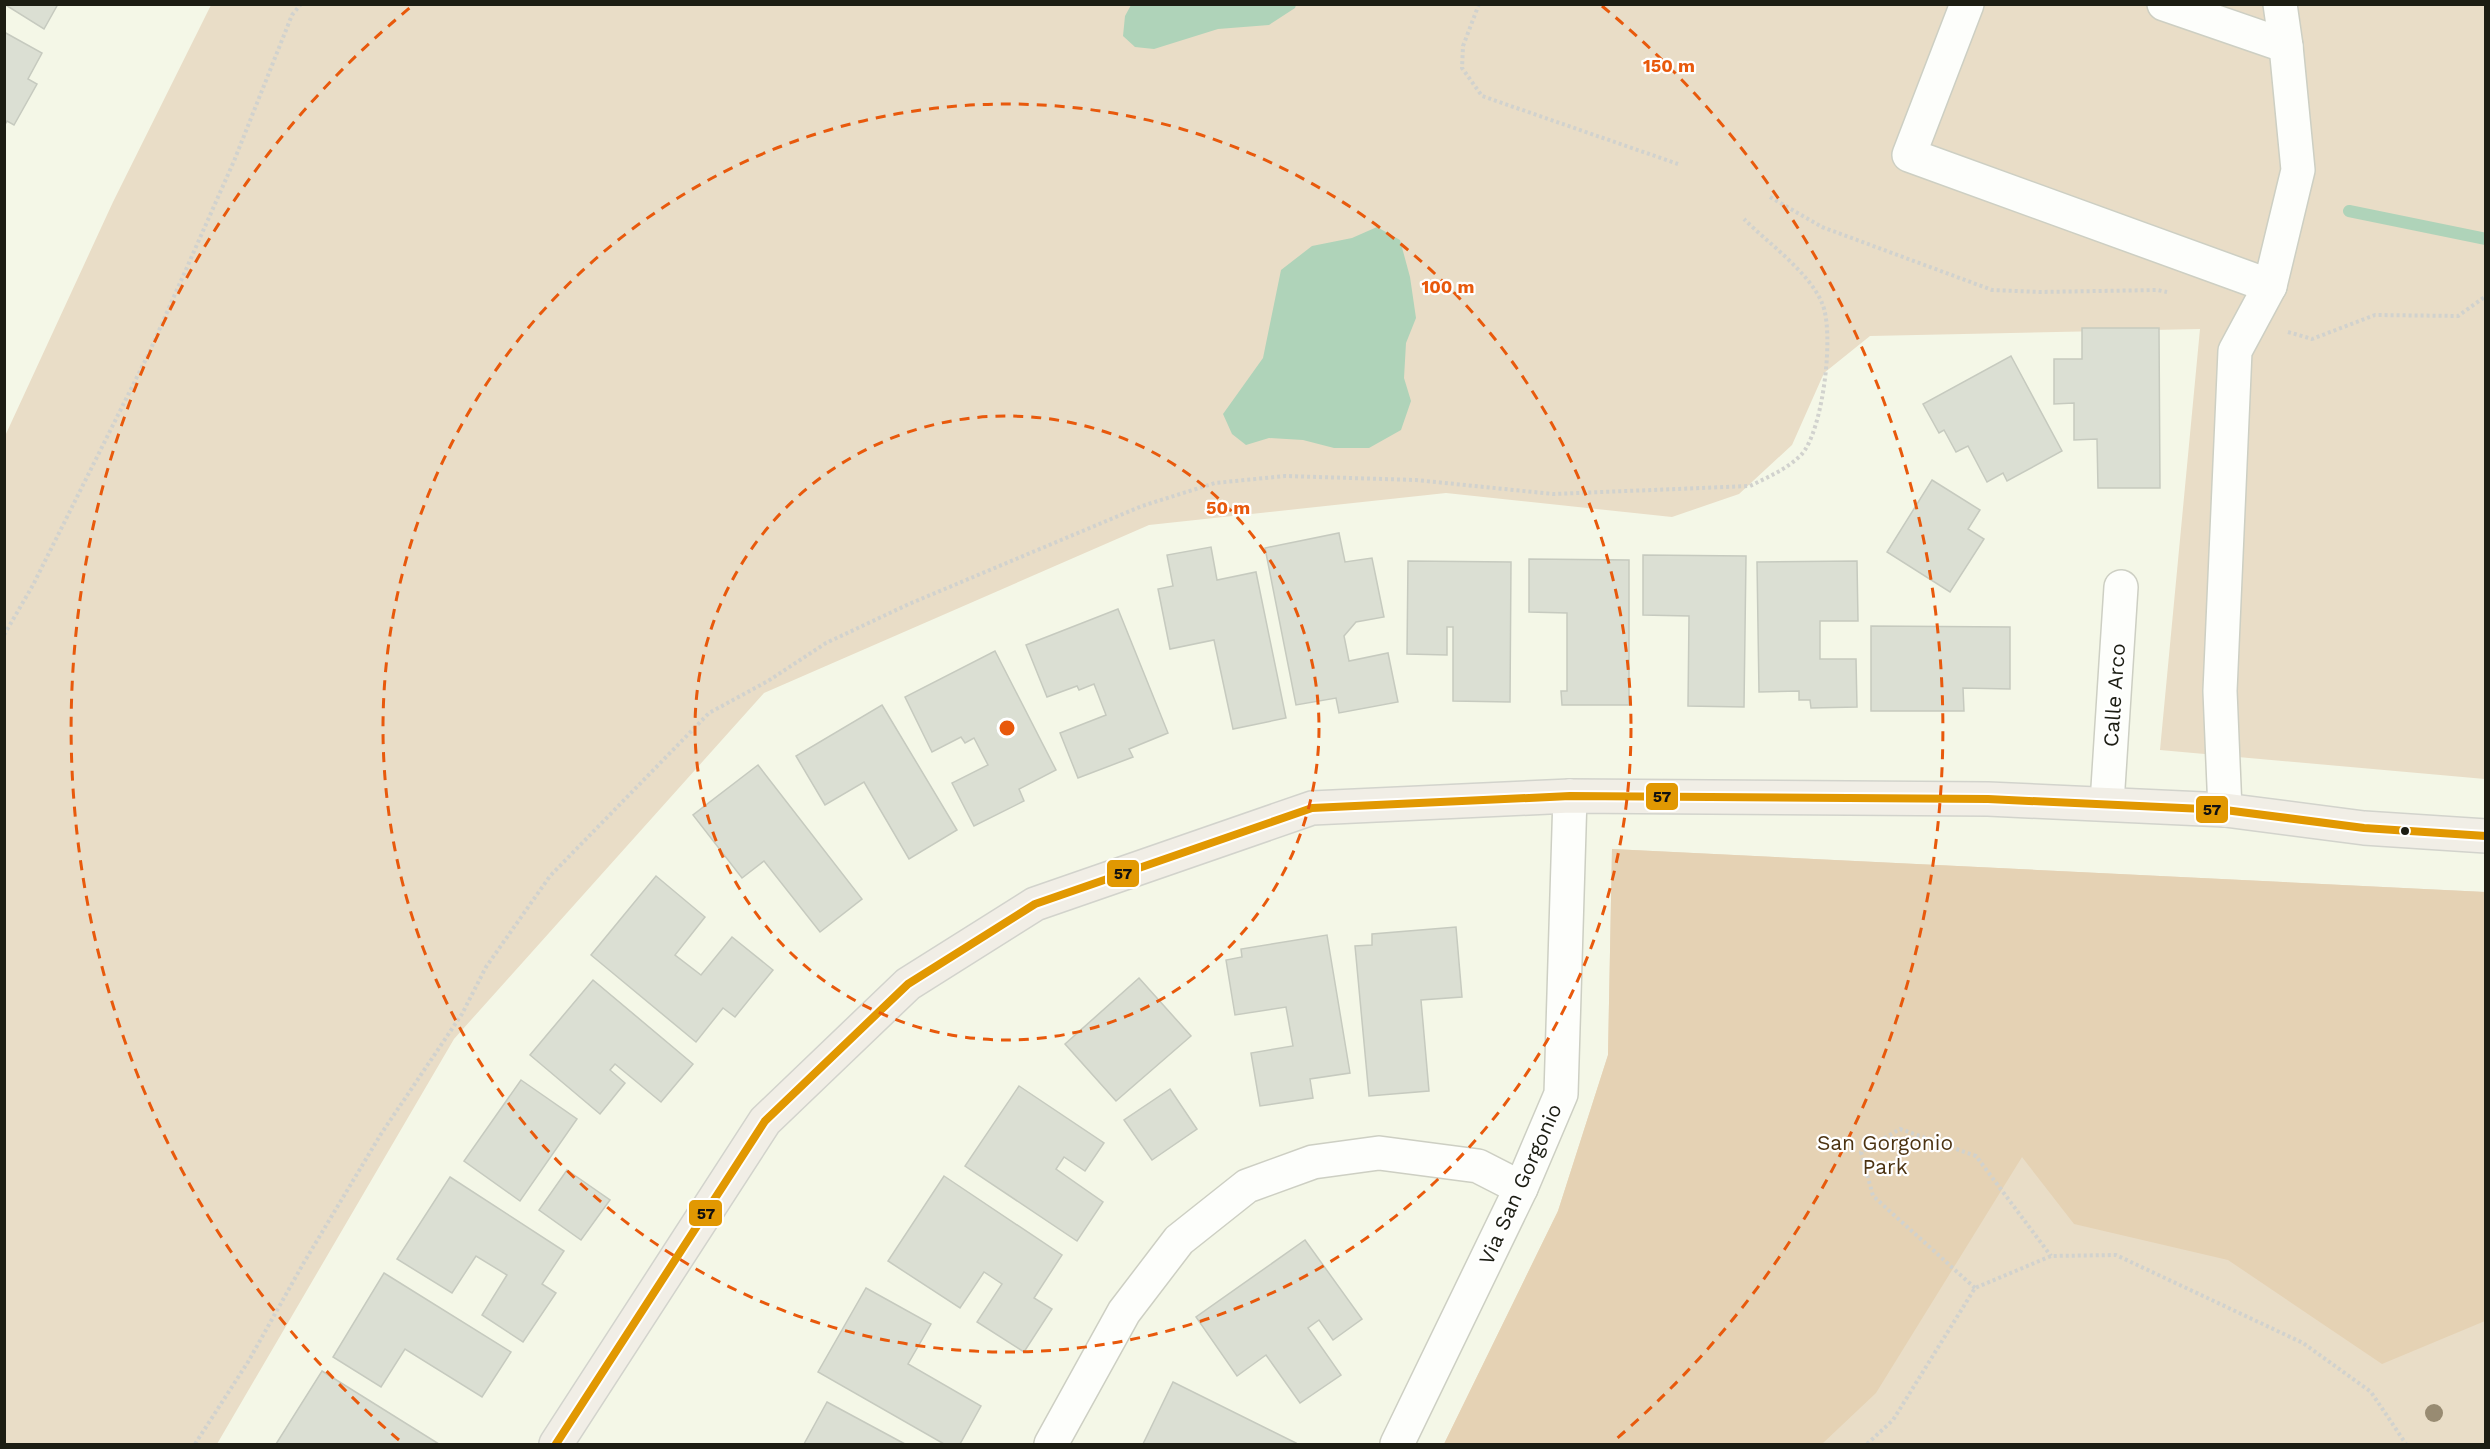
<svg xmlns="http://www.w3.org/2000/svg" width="2490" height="1449" font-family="'Work Sans',sans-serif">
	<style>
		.green { fill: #e9ddc7 }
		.forest { fill: #e5d2b4 }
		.water { fill: #afd3b9 }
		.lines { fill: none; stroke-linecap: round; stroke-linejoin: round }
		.stream { stroke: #afd3b9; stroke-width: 12 }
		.building { fill: #dbdfd3; stroke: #c6cabf; stroke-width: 1.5 }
		.minor-casing { stroke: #cdcfc3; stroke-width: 36 }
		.major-casing { stroke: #d2d3cc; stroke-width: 36 }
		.path { stroke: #d1d2ce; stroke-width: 4; stroke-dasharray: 3 3; stroke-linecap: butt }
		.minor { stroke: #fdfefb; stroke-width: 33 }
		.major { stroke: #f1eee6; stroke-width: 33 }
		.bus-1-casing { stroke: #fff; stroke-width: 12 }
		.bus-1 { stroke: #e19802; stroke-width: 8 }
		.tree { fill: #988b72 }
		.ring { fill: none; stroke: #e8590c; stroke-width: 3; stroke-dasharray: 10 8 }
		.bus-dot { fill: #1c1d13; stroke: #fff; stroke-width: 2 }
		.labels { text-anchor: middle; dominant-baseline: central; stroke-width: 4.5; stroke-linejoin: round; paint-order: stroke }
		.street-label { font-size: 21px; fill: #1c1d13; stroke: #fff }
		.park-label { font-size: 21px; fill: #4c3312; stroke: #fff }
		.centre { fill: #e8590c; stroke: #fff; stroke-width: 3 }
		.ring-label { font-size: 18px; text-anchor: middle; font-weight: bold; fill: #e8590c; stroke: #fff; stroke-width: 4.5; stroke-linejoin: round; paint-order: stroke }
		.line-badge { stroke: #fff; stroke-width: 2 }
		.pale-badge-label { font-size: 16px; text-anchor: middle; font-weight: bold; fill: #111 }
	</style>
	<rect width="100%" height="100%" fill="#f4f7e7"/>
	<g class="green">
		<polygon points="211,5 2485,5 2485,779 2160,750 2200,329 1870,336 1824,373 1792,445 1739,494 1672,517 1446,493 1149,525 764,693 454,1039 217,1444 5,1444 5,436 113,202"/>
		<polygon points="1612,849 2485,892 2485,1444 1444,1444 1558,1211 1608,1055"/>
	</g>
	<polygon class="forest" points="1612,849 2485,892 2485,1321 2382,1364 2228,1260 2074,1224 2022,1157 1876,1393 1822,1444 1444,1444 1558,1211 1608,1055"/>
	<g class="water">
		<polygon points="1131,5 1131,4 1296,5 1295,8 1269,25 1218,29 1154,49 1135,47 1123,36 1125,16"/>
		<polygon points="1377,227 1400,240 1410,277 1416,318 1406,343 1404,378 1411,401 1401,430 1369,448 1334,448 1303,440 1269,438 1246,445 1232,434 1223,414 1263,358 1281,270 1312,246 1352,238"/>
	</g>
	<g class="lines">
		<polyline class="stream" points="2349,211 2486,239"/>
	</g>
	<g class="building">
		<polygon points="4,4 58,4 44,29"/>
		<polygon points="4,32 42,53 28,79 37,84 14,125 7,121 4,126"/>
		<polygon points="2082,328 2159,328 2160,488 2098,488 2097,439 2074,440 2074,403 2054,404 2054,359 2082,359"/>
		<polygon points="2011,356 2062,451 2007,481 2003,473 1987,482 1968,446 1956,452 1944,430 1939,433 1923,404"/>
		<polygon points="1932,480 1980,510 1968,529 1984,539 1950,592 1887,552"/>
		<polygon points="1339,533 1345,562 1372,558 1384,617 1356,622 1344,636 1349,661 1388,653 1398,702 1339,713 1336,698 1296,705 1265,548"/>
		<polygon points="1211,547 1217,580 1256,572 1286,718 1233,729 1214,640 1170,649 1158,589 1173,586 1167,555"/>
		<polygon points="1643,555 1746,556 1744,707 1688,706 1689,616 1643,615"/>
		<polygon points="1529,559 1629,560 1629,705 1562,705 1561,691 1567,691 1567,613 1529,612"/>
		<polygon points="1408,561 1511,562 1510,702 1453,701 1453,627 1447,627 1447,655 1407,654"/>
		<polygon points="1857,561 1858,621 1820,621 1820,659 1856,659 1857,707 1811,708 1810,700 1799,700 1799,691 1759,692 1757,562"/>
		<polygon points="1118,609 1168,733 1129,749 1133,757 1078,778 1060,733 1106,715 1094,684 1079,690 1077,686 1047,697 1026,645"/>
		<polygon points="1871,626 2010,627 2010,689 1963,688 1964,711 1871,711"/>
		<polygon points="995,651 1056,770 1019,789 1024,801 974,826 952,783 988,765 974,738 965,743 961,737 932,752 905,697"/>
		<polygon points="882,705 957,830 909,859 864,782 825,805 796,756"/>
		<polygon points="758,765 862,899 820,932 764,861 742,878 693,815"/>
		<polygon points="656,876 705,917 675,955 701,975 732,937 773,970 735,1017 723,1008 696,1042 591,955"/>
		<polygon points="1456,927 1462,997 1421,1000 1429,1091 1369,1096 1355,946 1372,945 1372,934"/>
		<polygon points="1327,935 1350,1073 1310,1079 1313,1098 1260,1106 1251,1053 1293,1046 1286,1007 1235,1015 1226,960 1242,957 1241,949"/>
		<polygon points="1139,978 1191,1036 1116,1101 1065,1044"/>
		<polygon points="593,980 693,1064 661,1102 615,1064 610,1070 625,1083 600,1114 530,1055"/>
		<polygon points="521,1080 577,1119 520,1201 464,1161"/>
		<polygon points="1019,1086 1104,1143 1085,1171 1064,1157 1056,1169 1103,1202 1077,1241 965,1166"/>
		<polygon points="1170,1089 1197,1129 1152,1160 1124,1120"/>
		<polygon points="567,1170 610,1200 581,1240 539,1210"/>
		<polygon points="944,1176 1062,1255 1034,1298 1052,1309 1024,1352 977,1322 1002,1284 984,1272 960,1308 888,1261"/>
		<polygon points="450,1177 564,1251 542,1284 556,1293 523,1342 482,1315 507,1275 476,1256 452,1293 397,1259"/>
		<polygon points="1305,1240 1362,1319 1333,1340 1319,1320 1308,1328 1341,1375 1300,1403 1266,1355 1237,1376 1196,1317"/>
		<polygon points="384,1273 511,1352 482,1397 405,1349 381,1387 333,1357"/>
		<polygon points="866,1288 931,1324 908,1364 981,1406 960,1444 944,1444 818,1372"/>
		<polygon points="322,1371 439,1444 276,1444"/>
		<polygon points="1173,1382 1296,1443 1295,1444 1143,1444"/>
		<polygon points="827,1402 905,1444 804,1444"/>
	</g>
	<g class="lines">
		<g class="minor-casing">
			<g id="minor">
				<polyline points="1967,4 1909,155 2270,286"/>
				<polyline points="2164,4 2286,46 2280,4"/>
				<polyline points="2107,803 2121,587"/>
				<polyline points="2225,810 2220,691 2235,351 2270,286 2298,170 2286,46"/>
				<polyline points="1051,1444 1124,1312 1179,1240 1247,1186 1313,1162 1379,1153 1478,1166 1521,1188"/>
				<polyline points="1397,1444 1521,1188 1561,1094 1570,796"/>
			</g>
		</g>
		<g class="major-casing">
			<polyline id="major" points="556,1444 765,1121 908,984 1035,904 1312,808 1570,796 1988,799 2225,810 2364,828 2486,836"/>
		</g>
		<g class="path">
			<polyline points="1479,4 1463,46 1462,68 1482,96 1678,164"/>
			<polyline points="1770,197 1822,227 1992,290 2039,292 2157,290 2167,292"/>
			<polyline points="2288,332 2312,339 2375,315 2458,316 2486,296"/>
			<polyline points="4,635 33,585 149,353 234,161 292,15 301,4"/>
			<polyline points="1975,1288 1873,1196 1861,1152 1900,1129 1976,1156 2051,1256"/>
			<path d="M195 1444 248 1362 303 1264 381 1134 462 1014 486 967 550 876 709 713 768 681 826 643 909 604 1142 506 1215 483 1285 476 1416 480 1553 494 1750 486C1768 477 1787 469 1801 455 1823 432 1835 332 1822 303 1809 272 1768 243 1744 219"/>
			<polyline points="1867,1444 1893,1420 1975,1288 2051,1256 2116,1255 2303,1343 2371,1392 2406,1444"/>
		</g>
		<use href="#minor" class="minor"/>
		<use href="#major" class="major"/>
		<g class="bus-1-casing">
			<polyline id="bus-1" points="556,1444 765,1121 908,984 1035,904 1312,808 1570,796 1988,799 2225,810 2364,828 2486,836"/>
		</g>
		<use href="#bus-1" class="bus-1"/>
	</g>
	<circle class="tree" cx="2434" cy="1413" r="9"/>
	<g class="ring">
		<circle cx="1007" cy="728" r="312"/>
		<circle cx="1007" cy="728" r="624"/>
		<path d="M399 1440A936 936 0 0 1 412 6M1602 6A936 936 0 0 1 1615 1440"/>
	</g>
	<circle class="bus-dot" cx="2405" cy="831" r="5"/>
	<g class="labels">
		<g class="street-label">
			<text transform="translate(2114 695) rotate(-86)">Calle Arco</text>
			<text transform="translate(1520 1184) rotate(-66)">Via San Gorgonio</text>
		</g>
		<g class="park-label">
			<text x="1885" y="1142">San Gorgonio<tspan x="1885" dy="24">Park</tspan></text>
		</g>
	</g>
	<circle cx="1007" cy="728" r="9" class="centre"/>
	<g class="ring-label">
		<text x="1669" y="72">150 m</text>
		<text x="1448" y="293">100 m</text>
		<text x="1228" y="514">50 m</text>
	</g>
	<g class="line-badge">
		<rect x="1645" y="782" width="34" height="29" rx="6" fill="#e19802"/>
		<rect x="2195" y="795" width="34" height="29" rx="6" fill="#e19802"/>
		<rect x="1106" y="859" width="34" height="29" rx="6" fill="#e19802"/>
		<rect x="688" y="1199" width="35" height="28" rx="6" fill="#e19802"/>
	</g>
	<g class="pale-badge-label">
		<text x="1662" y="802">57</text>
		<text x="2212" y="815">57</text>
		<text x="1123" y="879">57</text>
		<text x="706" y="1219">57</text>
	</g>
	<rect width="2490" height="1449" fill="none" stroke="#1c1d13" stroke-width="12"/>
</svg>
